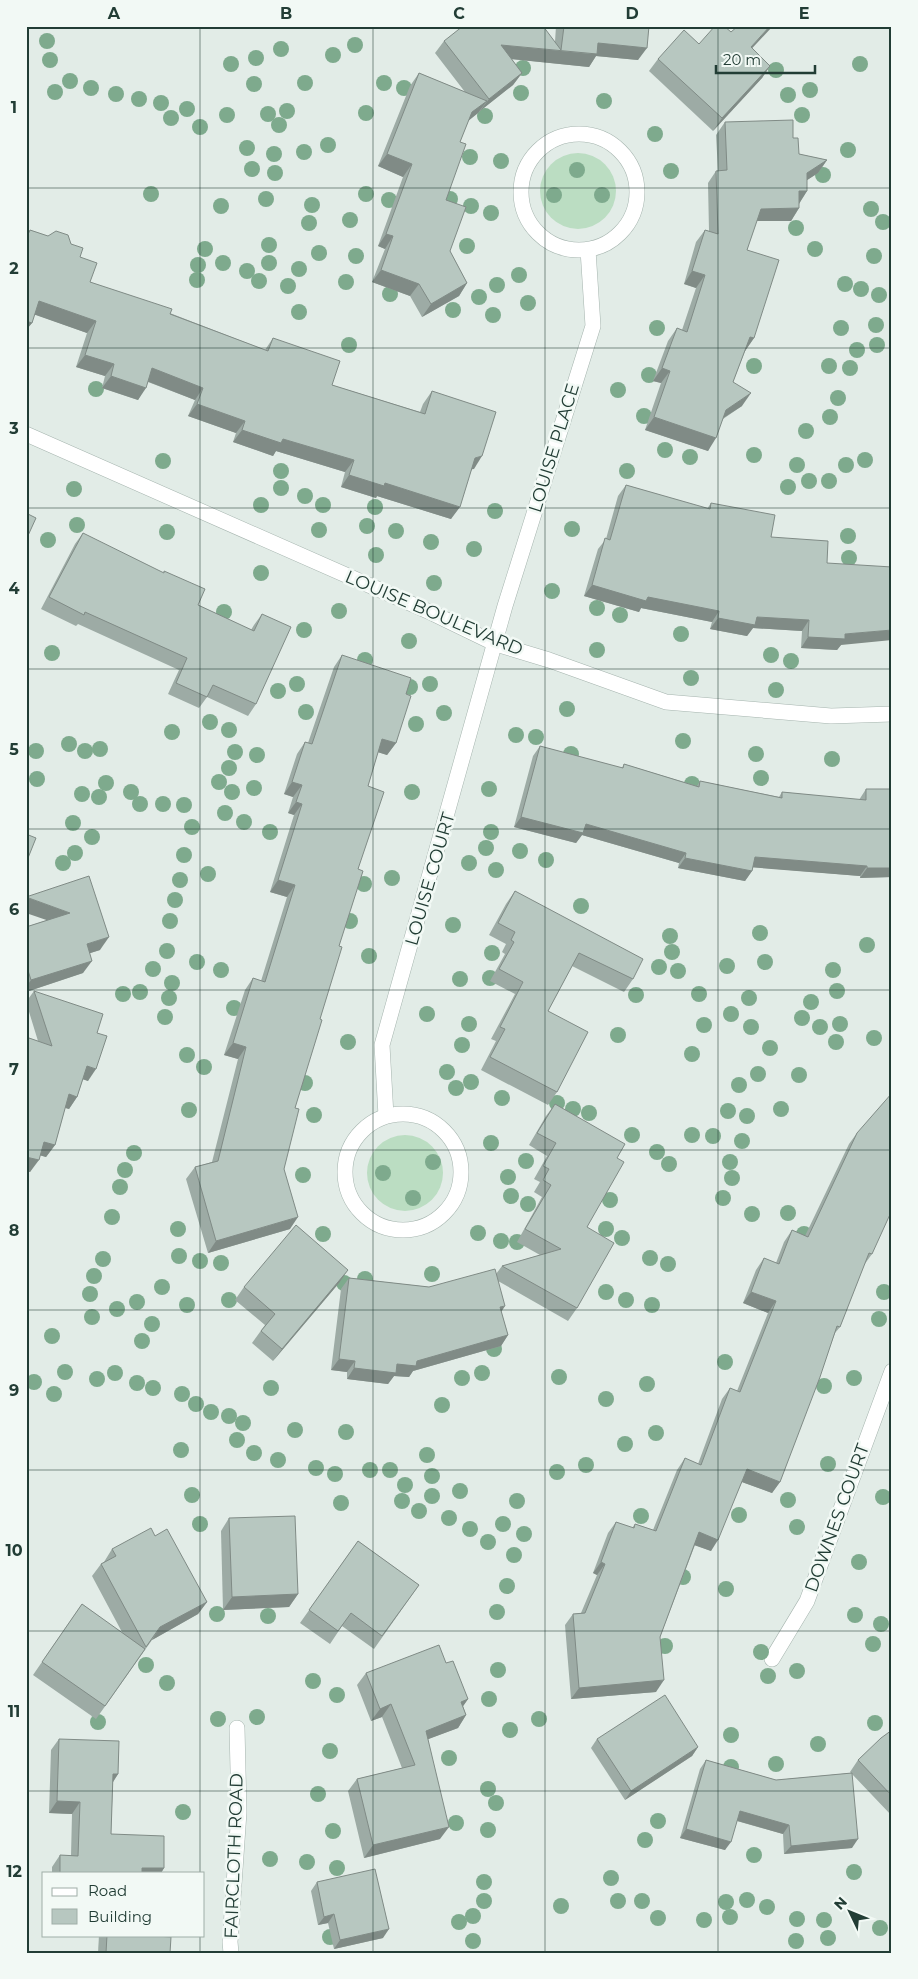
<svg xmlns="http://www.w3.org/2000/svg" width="918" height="1979" font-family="Montserrat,sans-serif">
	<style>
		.green { fill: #bbddc2 }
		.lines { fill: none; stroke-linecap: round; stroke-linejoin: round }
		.minor-casing { stroke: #a5b4ae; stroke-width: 16 }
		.minor { stroke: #fff; stroke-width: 15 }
		.tree { fill: #7eaa8d }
		.wall { fill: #9daba5 }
		.shaded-wall { fill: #808b86 }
		.building { fill: #b7c7c0; stroke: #808b86 }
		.grid { fill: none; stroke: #223d35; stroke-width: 1; stroke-opacity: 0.55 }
		.labels { text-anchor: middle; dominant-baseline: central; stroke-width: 5; stroke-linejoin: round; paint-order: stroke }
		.street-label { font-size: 18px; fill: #223d35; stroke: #f2f9f5 }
		.neatline { fill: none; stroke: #223d35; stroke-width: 2 }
		.grid-label { font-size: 16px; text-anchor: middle; font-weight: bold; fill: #223d35 }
	</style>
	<rect width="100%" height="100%" fill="#e2ece7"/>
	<g class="green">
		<circle cx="578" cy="191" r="38"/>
		<circle cx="405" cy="1173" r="38"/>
	</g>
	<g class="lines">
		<g class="minor-casing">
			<g id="minor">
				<circle cx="579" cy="192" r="58"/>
				<polyline points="26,434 432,613 496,644 549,660 666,702 831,716 892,714"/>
				<circle cx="403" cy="1172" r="58"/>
				<polyline points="386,1116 382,1045 505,606 593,326 588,250"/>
				<polyline points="772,1659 807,1601 892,1371"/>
				<polyline points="231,1953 230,1942 239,1812 237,1728"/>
			</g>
		</g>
		<use href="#minor" class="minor"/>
	</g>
	<g class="tree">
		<circle cx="47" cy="41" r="8"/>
		<circle cx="355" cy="45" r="8"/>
		<circle cx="281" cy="49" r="8"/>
		<circle cx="333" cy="55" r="8"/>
		<circle cx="256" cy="58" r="8"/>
		<circle cx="50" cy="60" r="8"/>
		<circle cx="231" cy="64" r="8"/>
		<circle cx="860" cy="64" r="8"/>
		<circle cx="523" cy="68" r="8"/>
		<circle cx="776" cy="70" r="8"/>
		<circle cx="70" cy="81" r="8"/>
		<circle cx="305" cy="83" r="8"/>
		<circle cx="384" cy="83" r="8"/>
		<circle cx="254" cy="84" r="8"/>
		<circle cx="91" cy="88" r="8"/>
		<circle cx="404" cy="88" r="8"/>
		<circle cx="810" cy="90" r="8"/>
		<circle cx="55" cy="92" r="8"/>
		<circle cx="521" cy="93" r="8"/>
		<circle cx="116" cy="94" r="8"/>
		<circle cx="788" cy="95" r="8"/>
		<circle cx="139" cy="99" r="8"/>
		<circle cx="604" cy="101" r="8"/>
		<circle cx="161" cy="103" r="8"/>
		<circle cx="187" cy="109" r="8"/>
		<circle cx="287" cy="111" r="8"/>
		<circle cx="366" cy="113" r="8"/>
		<circle cx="268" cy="114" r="8"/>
		<circle cx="227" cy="115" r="8"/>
		<circle cx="802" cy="115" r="8"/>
		<circle cx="485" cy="116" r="8"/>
		<circle cx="171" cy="118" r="8"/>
		<circle cx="279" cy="125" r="8"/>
		<circle cx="200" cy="127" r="8"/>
		<circle cx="655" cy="134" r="8"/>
		<circle cx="328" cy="145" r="8"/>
		<circle cx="247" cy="148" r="8"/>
		<circle cx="848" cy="150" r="8"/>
		<circle cx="304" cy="152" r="8"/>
		<circle cx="274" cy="154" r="8"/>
		<circle cx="470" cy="157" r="8"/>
		<circle cx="501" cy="161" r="8"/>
		<circle cx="252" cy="169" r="8"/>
		<circle cx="577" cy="170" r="8"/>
		<circle cx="671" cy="171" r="8"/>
		<circle cx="275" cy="173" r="8"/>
		<circle cx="823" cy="175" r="8"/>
		<circle cx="151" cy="194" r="8"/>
		<circle cx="366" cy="194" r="8"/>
		<circle cx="554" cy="195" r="8"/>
		<circle cx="602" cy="195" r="8"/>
		<circle cx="266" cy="199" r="8"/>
		<circle cx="450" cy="199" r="8"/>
		<circle cx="389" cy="200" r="8"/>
		<circle cx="312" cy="205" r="8"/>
		<circle cx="221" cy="206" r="8"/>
		<circle cx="471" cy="206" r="8"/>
		<circle cx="871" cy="209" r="8"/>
		<circle cx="491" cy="213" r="8"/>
		<circle cx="350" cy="220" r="8"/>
		<circle cx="883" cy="222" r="8"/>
		<circle cx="309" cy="223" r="8"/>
		<circle cx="796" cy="228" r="8"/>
		<circle cx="269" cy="245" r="8"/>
		<circle cx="467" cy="246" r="8"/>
		<circle cx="205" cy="249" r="8"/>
		<circle cx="815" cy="249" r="8"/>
		<circle cx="319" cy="253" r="8"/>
		<circle cx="356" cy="256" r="8"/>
		<circle cx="874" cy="256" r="8"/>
		<circle cx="223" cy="263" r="8"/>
		<circle cx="269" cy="263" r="8"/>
		<circle cx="198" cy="265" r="8"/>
		<circle cx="299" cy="269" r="8"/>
		<circle cx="247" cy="271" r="8"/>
		<circle cx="519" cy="275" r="8"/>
		<circle cx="197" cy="280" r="8"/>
		<circle cx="259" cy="281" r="8"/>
		<circle cx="346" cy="282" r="8"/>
		<circle cx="845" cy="284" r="8"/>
		<circle cx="497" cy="285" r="8"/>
		<circle cx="288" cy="286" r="8"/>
		<circle cx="861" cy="289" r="8"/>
		<circle cx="390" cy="294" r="8"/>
		<circle cx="879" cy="295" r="8"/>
		<circle cx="479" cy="297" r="8"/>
		<circle cx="528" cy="303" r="8"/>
		<circle cx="453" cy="310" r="8"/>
		<circle cx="299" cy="312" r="8"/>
		<circle cx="493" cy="315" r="8"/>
		<circle cx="876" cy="325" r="8"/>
		<circle cx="657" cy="328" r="8"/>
		<circle cx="841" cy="328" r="8"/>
		<circle cx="349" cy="345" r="8"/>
		<circle cx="877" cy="345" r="8"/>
		<circle cx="857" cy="350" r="8"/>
		<circle cx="754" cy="366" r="8"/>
		<circle cx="829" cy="366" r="8"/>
		<circle cx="850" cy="368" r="8"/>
		<circle cx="649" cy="375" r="8"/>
		<circle cx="96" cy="389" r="8"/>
		<circle cx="618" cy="390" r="8"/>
		<circle cx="838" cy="398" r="8"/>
		<circle cx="644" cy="416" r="8"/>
		<circle cx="830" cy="417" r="8"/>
		<circle cx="806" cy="431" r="8"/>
		<circle cx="665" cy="450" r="8"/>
		<circle cx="754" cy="455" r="8"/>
		<circle cx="690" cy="457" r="8"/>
		<circle cx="865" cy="460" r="8"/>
		<circle cx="163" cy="461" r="8"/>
		<circle cx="797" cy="465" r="8"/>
		<circle cx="846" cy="465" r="8"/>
		<circle cx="281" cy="471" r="8"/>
		<circle cx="627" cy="471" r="8"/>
		<circle cx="809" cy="481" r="8"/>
		<circle cx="829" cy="481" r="8"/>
		<circle cx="788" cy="487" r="8"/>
		<circle cx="281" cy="488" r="8"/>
		<circle cx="74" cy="489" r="8"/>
		<circle cx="305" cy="496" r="8"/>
		<circle cx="261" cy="505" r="8"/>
		<circle cx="323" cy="505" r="8"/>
		<circle cx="375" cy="507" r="8"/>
		<circle cx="495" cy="511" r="8"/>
		<circle cx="77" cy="525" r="8"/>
		<circle cx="367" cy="526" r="8"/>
		<circle cx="572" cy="529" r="8"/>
		<circle cx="319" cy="530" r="8"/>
		<circle cx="396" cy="531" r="8"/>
		<circle cx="167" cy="532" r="8"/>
		<circle cx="848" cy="536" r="8"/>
		<circle cx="48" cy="540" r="8"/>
		<circle cx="431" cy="542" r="8"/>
		<circle cx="474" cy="549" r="8"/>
		<circle cx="376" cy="555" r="8"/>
		<circle cx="849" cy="558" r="8"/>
		<circle cx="261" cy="573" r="8"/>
		<circle cx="434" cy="583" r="8"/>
		<circle cx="552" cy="591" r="8"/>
		<circle cx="597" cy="608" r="8"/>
		<circle cx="339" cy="611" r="8"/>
		<circle cx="224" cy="612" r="8"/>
		<circle cx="620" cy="615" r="8"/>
		<circle cx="304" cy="630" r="8"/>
		<circle cx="681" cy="634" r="8"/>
		<circle cx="409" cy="641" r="8"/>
		<circle cx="597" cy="650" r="8"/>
		<circle cx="52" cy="653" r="8"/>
		<circle cx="771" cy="655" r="8"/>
		<circle cx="365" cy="660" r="8"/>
		<circle cx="791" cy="661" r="8"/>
		<circle cx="691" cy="678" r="8"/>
		<circle cx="297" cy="684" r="8"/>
		<circle cx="430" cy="684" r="8"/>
		<circle cx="410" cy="687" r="8"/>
		<circle cx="776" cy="690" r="8"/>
		<circle cx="278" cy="691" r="8"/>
		<circle cx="567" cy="709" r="8"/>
		<circle cx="306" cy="712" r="8"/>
		<circle cx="444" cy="713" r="8"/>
		<circle cx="210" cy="722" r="8"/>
		<circle cx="416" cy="724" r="8"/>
		<circle cx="229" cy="730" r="8"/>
		<circle cx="172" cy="732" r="8"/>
		<circle cx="516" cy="735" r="8"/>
		<circle cx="536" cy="737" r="8"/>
		<circle cx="683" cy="741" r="8"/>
		<circle cx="69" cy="744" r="8"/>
		<circle cx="100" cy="749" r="8"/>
		<circle cx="36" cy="751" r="8"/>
		<circle cx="85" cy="751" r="8"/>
		<circle cx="235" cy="752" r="8"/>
		<circle cx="571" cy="754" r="8"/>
		<circle cx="756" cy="754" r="8"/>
		<circle cx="257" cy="755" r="8"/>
		<circle cx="832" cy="759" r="8"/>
		<circle cx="229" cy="768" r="8"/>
		<circle cx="761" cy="778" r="8"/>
		<circle cx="37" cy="779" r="8"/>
		<circle cx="219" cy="782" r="8"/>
		<circle cx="106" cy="783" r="8"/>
		<circle cx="692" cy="784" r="8"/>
		<circle cx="254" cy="788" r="8"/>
		<circle cx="489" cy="789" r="8"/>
		<circle cx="131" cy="792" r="8"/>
		<circle cx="232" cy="792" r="8"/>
		<circle cx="412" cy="792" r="8"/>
		<circle cx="82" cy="794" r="8"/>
		<circle cx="99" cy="797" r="8"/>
		<circle cx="140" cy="804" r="8"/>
		<circle cx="163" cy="804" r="8"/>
		<circle cx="184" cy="805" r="8"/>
		<circle cx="225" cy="813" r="8"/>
		<circle cx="244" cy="822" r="8"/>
		<circle cx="73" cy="823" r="8"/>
		<circle cx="192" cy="827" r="8"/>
		<circle cx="270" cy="832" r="8"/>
		<circle cx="491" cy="832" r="8"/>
		<circle cx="92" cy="837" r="8"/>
		<circle cx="486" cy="848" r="8"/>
		<circle cx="520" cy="851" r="8"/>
		<circle cx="75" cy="853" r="8"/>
		<circle cx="184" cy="855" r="8"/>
		<circle cx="546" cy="860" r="8"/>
		<circle cx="63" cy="863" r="8"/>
		<circle cx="469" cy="863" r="8"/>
		<circle cx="496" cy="870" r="8"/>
		<circle cx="208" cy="874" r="8"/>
		<circle cx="392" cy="878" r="8"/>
		<circle cx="180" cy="880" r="8"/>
		<circle cx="364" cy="884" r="8"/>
		<circle cx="175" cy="900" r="8"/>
		<circle cx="581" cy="906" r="8"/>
		<circle cx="170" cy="921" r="8"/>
		<circle cx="350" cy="921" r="8"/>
		<circle cx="453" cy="925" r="8"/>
		<circle cx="760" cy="933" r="8"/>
		<circle cx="670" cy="936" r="8"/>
		<circle cx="867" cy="945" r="8"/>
		<circle cx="167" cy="951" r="8"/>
		<circle cx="672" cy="952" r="8"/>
		<circle cx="492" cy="953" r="8"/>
		<circle cx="369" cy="956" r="8"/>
		<circle cx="197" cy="962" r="8"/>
		<circle cx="765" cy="962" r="8"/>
		<circle cx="727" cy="966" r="8"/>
		<circle cx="659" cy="967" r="8"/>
		<circle cx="153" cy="969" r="8"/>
		<circle cx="221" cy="970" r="8"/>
		<circle cx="833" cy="970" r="8"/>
		<circle cx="678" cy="971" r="8"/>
		<circle cx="490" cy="978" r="8"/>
		<circle cx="460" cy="979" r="8"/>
		<circle cx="172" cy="983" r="8"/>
		<circle cx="837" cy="991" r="8"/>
		<circle cx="140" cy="992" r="8"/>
		<circle cx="123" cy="994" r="8"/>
		<circle cx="699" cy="994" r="8"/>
		<circle cx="636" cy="995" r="8"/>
		<circle cx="169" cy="998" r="8"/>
		<circle cx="749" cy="998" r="8"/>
		<circle cx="811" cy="1002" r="8"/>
		<circle cx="234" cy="1008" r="8"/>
		<circle cx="427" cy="1014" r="8"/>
		<circle cx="731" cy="1014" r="8"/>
		<circle cx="165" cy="1017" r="8"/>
		<circle cx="802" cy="1018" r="8"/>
		<circle cx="469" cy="1024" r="8"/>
		<circle cx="840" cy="1024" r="8"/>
		<circle cx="704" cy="1025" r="8"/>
		<circle cx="751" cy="1027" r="8"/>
		<circle cx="820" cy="1027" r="8"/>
		<circle cx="618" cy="1035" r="8"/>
		<circle cx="874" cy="1038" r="8"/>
		<circle cx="348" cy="1042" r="8"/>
		<circle cx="836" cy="1042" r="8"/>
		<circle cx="462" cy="1045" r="8"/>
		<circle cx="770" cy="1048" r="8"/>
		<circle cx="692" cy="1054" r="8"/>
		<circle cx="187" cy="1055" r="8"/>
		<circle cx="204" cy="1067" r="8"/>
		<circle cx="447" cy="1072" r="8"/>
		<circle cx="758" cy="1074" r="8"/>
		<circle cx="799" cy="1075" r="8"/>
		<circle cx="471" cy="1082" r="8"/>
		<circle cx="305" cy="1083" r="8"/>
		<circle cx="739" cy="1085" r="8"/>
		<circle cx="456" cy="1088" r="8"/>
		<circle cx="502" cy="1098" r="8"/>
		<circle cx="557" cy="1103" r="8"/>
		<circle cx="573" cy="1109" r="8"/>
		<circle cx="781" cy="1109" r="8"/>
		<circle cx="189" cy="1110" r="8"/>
		<circle cx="728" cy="1111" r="8"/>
		<circle cx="589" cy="1113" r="8"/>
		<circle cx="314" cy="1115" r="8"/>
		<circle cx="747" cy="1116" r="8"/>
		<circle cx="632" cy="1135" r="8"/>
		<circle cx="692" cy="1135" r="8"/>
		<circle cx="713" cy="1136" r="8"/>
		<circle cx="742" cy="1141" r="8"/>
		<circle cx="491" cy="1143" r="8"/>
		<circle cx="657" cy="1152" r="8"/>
		<circle cx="134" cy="1153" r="8"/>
		<circle cx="526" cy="1161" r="8"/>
		<circle cx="433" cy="1162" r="8"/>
		<circle cx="730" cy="1162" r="8"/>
		<circle cx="669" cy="1164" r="8"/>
		<circle cx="125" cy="1170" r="8"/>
		<circle cx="383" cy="1173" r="8"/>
		<circle cx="303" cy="1175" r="8"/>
		<circle cx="508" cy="1177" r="8"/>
		<circle cx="732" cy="1178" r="8"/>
		<circle cx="120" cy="1187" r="8"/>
		<circle cx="511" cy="1196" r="8"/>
		<circle cx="413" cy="1198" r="8"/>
		<circle cx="723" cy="1198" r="8"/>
		<circle cx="610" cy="1200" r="8"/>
		<circle cx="528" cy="1204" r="8"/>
		<circle cx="788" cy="1213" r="8"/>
		<circle cx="752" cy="1214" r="8"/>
		<circle cx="112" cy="1217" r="8"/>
		<circle cx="178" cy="1229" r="8"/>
		<circle cx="606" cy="1229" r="8"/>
		<circle cx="478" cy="1233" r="8"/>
		<circle cx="323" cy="1234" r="8"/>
		<circle cx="804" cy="1234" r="8"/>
		<circle cx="622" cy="1238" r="8"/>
		<circle cx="501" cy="1241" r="8"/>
		<circle cx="517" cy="1242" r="8"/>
		<circle cx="179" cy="1256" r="8"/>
		<circle cx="650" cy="1258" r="8"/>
		<circle cx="103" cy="1259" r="8"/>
		<circle cx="200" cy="1261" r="8"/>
		<circle cx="221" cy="1263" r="8"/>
		<circle cx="668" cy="1264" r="8"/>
		<circle cx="432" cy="1274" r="8"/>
		<circle cx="94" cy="1276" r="8"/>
		<circle cx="365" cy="1279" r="8"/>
		<circle cx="344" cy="1283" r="8"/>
		<circle cx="162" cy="1287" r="8"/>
		<circle cx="606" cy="1292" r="8"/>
		<circle cx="884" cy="1292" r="8"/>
		<circle cx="90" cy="1294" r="8"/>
		<circle cx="229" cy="1300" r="8"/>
		<circle cx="626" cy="1300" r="8"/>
		<circle cx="137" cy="1302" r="8"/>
		<circle cx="187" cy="1305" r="8"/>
		<circle cx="652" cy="1305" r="8"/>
		<circle cx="117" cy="1309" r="8"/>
		<circle cx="92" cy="1317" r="8"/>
		<circle cx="879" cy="1319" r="8"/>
		<circle cx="152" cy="1324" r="8"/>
		<circle cx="52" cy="1336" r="8"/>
		<circle cx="142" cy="1341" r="8"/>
		<circle cx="494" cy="1349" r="8"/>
		<circle cx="725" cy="1362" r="8"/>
		<circle cx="65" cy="1372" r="8"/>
		<circle cx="115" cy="1373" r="8"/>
		<circle cx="482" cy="1373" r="8"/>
		<circle cx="559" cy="1377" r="8"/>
		<circle cx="462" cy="1378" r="8"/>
		<circle cx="854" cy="1378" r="8"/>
		<circle cx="97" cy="1379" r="8"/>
		<circle cx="34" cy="1382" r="8"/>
		<circle cx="137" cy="1383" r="8"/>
		<circle cx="647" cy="1384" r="8"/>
		<circle cx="824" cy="1386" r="8"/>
		<circle cx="153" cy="1388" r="8"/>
		<circle cx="271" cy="1388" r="8"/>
		<circle cx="54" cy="1394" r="8"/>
		<circle cx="182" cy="1394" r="8"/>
		<circle cx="606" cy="1399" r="8"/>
		<circle cx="196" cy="1404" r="8"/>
		<circle cx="442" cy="1405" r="8"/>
		<circle cx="211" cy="1412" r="8"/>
		<circle cx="229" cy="1416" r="8"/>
		<circle cx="243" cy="1423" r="8"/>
		<circle cx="295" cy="1430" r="8"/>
		<circle cx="346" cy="1432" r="8"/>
		<circle cx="656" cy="1433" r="8"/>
		<circle cx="237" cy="1440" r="8"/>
		<circle cx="625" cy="1444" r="8"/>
		<circle cx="181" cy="1450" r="8"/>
		<circle cx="254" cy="1453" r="8"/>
		<circle cx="427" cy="1455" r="8"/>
		<circle cx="278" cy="1460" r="8"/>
		<circle cx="828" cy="1464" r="8"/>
		<circle cx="586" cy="1465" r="8"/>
		<circle cx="316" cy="1468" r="8"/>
		<circle cx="370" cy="1470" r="8"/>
		<circle cx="390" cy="1470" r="8"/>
		<circle cx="557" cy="1472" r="8"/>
		<circle cx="335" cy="1474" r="8"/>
		<circle cx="432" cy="1476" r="8"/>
		<circle cx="405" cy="1485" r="8"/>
		<circle cx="460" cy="1491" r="8"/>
		<circle cx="192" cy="1495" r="8"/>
		<circle cx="432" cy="1496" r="8"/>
		<circle cx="883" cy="1497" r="8"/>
		<circle cx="788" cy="1500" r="8"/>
		<circle cx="402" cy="1501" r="8"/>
		<circle cx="517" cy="1501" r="8"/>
		<circle cx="341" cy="1503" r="8"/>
		<circle cx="419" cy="1511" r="8"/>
		<circle cx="739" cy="1515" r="8"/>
		<circle cx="641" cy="1516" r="8"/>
		<circle cx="449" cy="1518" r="8"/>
		<circle cx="200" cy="1524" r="8"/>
		<circle cx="503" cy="1524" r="8"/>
		<circle cx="797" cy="1527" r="8"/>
		<circle cx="470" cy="1529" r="8"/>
		<circle cx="524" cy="1534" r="8"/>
		<circle cx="488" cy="1542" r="8"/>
		<circle cx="514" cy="1555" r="8"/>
		<circle cx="859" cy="1562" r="8"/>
		<circle cx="683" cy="1577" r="8"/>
		<circle cx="507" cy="1586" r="8"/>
		<circle cx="726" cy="1589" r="8"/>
		<circle cx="497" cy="1612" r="8"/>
		<circle cx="217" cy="1614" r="8"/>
		<circle cx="855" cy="1615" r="8"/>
		<circle cx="268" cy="1616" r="8"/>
		<circle cx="881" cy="1624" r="8"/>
		<circle cx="873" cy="1644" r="8"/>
		<circle cx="665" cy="1646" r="8"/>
		<circle cx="761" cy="1652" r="8"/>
		<circle cx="146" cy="1665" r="8"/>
		<circle cx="498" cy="1670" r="8"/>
		<circle cx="797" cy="1671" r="8"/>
		<circle cx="768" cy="1676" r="8"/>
		<circle cx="313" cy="1681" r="8"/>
		<circle cx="167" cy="1683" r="8"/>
		<circle cx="337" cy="1695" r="8"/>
		<circle cx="489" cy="1699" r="8"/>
		<circle cx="257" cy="1717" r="8"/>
		<circle cx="218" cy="1719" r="8"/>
		<circle cx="539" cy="1719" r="8"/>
		<circle cx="98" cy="1722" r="8"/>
		<circle cx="875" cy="1723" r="8"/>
		<circle cx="510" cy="1730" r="8"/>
		<circle cx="731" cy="1735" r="8"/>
		<circle cx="818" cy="1744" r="8"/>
		<circle cx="330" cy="1751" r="8"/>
		<circle cx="449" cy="1758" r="8"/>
		<circle cx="776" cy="1764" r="8"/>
		<circle cx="731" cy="1767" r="8"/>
		<circle cx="488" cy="1789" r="8"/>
		<circle cx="318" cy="1794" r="8"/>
		<circle cx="496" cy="1803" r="8"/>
		<circle cx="183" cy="1812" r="8"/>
		<circle cx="658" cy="1821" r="8"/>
		<circle cx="456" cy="1823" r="8"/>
		<circle cx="488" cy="1830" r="8"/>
		<circle cx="333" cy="1831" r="8"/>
		<circle cx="645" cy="1840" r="8"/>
		<circle cx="754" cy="1855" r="8"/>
		<circle cx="270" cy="1859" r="8"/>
		<circle cx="307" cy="1862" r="8"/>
		<circle cx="337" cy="1868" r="8"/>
		<circle cx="854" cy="1872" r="8"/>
		<circle cx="611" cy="1878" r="8"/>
		<circle cx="484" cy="1882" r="8"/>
		<circle cx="747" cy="1900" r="8"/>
		<circle cx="484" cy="1901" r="8"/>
		<circle cx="618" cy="1901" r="8"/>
		<circle cx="642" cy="1901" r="8"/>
		<circle cx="726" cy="1902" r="8"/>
		<circle cx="561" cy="1906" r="8"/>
		<circle cx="767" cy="1907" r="8"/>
		<circle cx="473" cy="1916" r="8"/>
		<circle cx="730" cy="1917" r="8"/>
		<circle cx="658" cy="1918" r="8"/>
		<circle cx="797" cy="1919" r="8"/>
		<circle cx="704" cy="1920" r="8"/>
		<circle cx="824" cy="1920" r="8"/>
		<circle cx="459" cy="1922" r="8"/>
		<circle cx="880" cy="1928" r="8"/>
		<circle cx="330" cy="1937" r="8"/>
		<circle cx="828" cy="1938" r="8"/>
		<circle cx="473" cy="1941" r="8"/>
		<circle cx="796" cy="1941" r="8"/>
	</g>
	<g class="wall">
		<polygon points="556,26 649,26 638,60 596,56 589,67 512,59 522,73 513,85 480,111 478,113 468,121 460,142 446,200 450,251 467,283 459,296 422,317 410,296 372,282 385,249 378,246 403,177 378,166 410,86 419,73 465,92 435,53 444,41 555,42"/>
		<polygon points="731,32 752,48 770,66 762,78 713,131 649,71 658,59"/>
		<polygon points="725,122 793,138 799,154 827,160 818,173 807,180 807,191 799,203 799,208 791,221 756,221 747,250 754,338 745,351 733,382 742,406 723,419 708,451 645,430 661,383 653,381 668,341 677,328 682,330 696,288 684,284 696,242 705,230 709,231 708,183 716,171 718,171 716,135"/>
		<polygon points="30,230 71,244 80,257 90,282 265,350 273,338 332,385 420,412 423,404 432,391 474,469 472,469 451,519 377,496 376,498 341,487 345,472 276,451 273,456 233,442 236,433 188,416 195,400 148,382 138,400 102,388 105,376 76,367 87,333 34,314 32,323 26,330 26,235"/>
		<polygon points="626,485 707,509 711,503 771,537 827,563 841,645 837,650 801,648 802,631 753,628 747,636 710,629 712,622 641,608 639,612 584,596 598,549 606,539 618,496"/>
		<polygon points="83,533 198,605 251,630 254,625 262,614 256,704 248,716 207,697 199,708 168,694 179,670 78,624 76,626 41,609 75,544"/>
		<polygon points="342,655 406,694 396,743 387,755 378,752 368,786 358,869 320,1019 295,1108 284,1169 290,1229 208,1253 186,1179 195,1167 212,1162 238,1059 224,1055 245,990 253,978 261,981 287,897 270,892 294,815 288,813 293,797 284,794 297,754 305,742 308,743 334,667"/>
		<polygon points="540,746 622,768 624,764 697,786 700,781 779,797 782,792 859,800 866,789 892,789 892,877 860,878 860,876 753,867 752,871 745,881 678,868 679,863 582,835 576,843 514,827 533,756"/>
		<polygon points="515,891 633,979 624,992 572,966 548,1011 557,1092 548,1105 481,1070 496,1041 491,1039 515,994 490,981 505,954 502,952 506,944 489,935 506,904"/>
		<polygon points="26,897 100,950 90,953 83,973 26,992 26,927 47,920"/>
		<polygon points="34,991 97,1033 88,1081 83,1079 77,1097 69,1109 65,1108 55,1145 46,1157 40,1155 30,1172 26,1171 26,1042 29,1038 38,1041 26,1002"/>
		<polygon points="555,1104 617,1158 587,1227 577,1308 568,1321 498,1281 501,1311 508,1335 501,1346 413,1371 409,1377 394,1376 388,1384 347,1379 347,1372 331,1370 341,1289 349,1278 429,1287 496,1274 502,1266 540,1255 517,1242 542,1197 534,1192 540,1182 534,1179 547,1156 529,1145 546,1116"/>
		<polygon points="857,1133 872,1254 864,1265 840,1327 835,1333 780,1482 772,1493 742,1482 711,1551 695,1545 660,1637 656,1692 571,1699 565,1625 573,1614 581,1613 597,1575 593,1573 608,1533 616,1522 632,1528 635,1524 653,1530 677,1470 685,1458 698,1464 722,1399 730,1388 737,1391 768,1313 743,1303 756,1270 764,1258 776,1263 784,1242 792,1230 805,1236 849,1144"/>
		<polygon points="339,1283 273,1361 252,1343 265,1325 235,1300 244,1287"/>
		<polygon points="229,1518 298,1594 289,1607 223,1610 221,1531"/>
		<polygon points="155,1536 207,1602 198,1614 152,1640 96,1719 33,1675 82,1604 123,1634 92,1576 101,1564 104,1562 112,1549"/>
		<polygon points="358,1541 419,1585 374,1649 342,1626 330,1644 300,1623"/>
		<polygon points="446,1663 468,1699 463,1706 466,1715 458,1728 428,1739 440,1839 364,1858 348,1791 357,1779 402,1768 382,1717 371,1721 357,1685 366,1673"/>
		<polygon points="892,1730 892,1816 852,1774 852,1848 784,1854 783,1834 737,1821 725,1850 680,1838 700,1769 706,1760 776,1780 851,1773 850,1772 858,1760"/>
		<polygon points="59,1739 118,1774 113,1782 111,1834 164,1868 161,1873 52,1873 52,1867 60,1855 71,1856 72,1814 49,1813 51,1750"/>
		<polygon points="597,1739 698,1747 692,1756 625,1800 591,1748"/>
		<polygon points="317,1882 383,1938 334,1949 328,1923 318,1925 311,1891"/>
		<polygon points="99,1935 140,1935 170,1953 98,1953"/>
	</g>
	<g class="shaded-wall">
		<polygon points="770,26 773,26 742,59 751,47"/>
		<polygon points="598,43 647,48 638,60 596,56 589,67 492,57 501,45 591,54"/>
		<polygon points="770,66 762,78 713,131 722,118"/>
		<polygon points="522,73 513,85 480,111 489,99"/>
		<polygon points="487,101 478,113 463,125 472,112"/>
		<polygon points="387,154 412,164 403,177 378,166"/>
		<polygon points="827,160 818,173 798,186 807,173"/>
		<polygon points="799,191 807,191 799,204"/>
		<polygon points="799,208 791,221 752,221 761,209"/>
		<polygon points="386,234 393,236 385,249 378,246"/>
		<polygon points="381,270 419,284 410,296 372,282"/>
		<polygon points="692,271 705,275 696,288 684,284"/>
		<polygon points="467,283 459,296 422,317 431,304"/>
		<polygon points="39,301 96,321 87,333 30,313"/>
		<polygon points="26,321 32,323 26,330"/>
		<polygon points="750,337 754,338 745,351 741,350"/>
		<polygon points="85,355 114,364 105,376 76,367"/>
		<polygon points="152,368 203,388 195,400 144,380"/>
		<polygon points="662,368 670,371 661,383 653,381"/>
		<polygon points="111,376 146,388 138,400 102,388"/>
		<polygon points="751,393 742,406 717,422 726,410"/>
		<polygon points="197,404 245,421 236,433 188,416"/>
		<polygon points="654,417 716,438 708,451 645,430"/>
		<polygon points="242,430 283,439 354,460 345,472 276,451 273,456 233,442"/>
		<polygon points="482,456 474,469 467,470 475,458"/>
		<polygon points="349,475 385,483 460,507 451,519 377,496 376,498 341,487"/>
		<polygon points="592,585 719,611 712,622 641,608 639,612 584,596"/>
		<polygon points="757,617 809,620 802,631 753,628 747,636 710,629 718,618"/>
		<polygon points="892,630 892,640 841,645 837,650 801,648 808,637"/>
		<polygon points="382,739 396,743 387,755 374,751"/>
		<polygon points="292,782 302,785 293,797 284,794"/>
		<polygon points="296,802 302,804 294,815 288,813"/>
		<polygon points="521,817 586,824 686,853 679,863 582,835 576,843 514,827"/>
		<polygon points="755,857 867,866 860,876 748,867"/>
		<polygon points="685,858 752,871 745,881 678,868"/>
		<polygon points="867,868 892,868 892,877 860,878"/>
		<polygon points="278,880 295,885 287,897 270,892"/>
		<polygon points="26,897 70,913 61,925 26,913"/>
		<polygon points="109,937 100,950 78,957 87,944"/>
		<polygon points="92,961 83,973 26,992 26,987 31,980"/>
		<polygon points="233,1043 246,1047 238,1059 224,1055"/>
		<polygon points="87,1066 96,1069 88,1081 79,1078"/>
		<polygon points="69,1094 77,1097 69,1109 60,1106"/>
		<polygon points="44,1142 55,1145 46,1157 35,1154"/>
		<polygon points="26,1157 39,1160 30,1172 26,1171"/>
		<polygon points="298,1217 290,1229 208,1253 216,1241"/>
		<polygon points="348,1270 339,1283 273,1361 282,1349"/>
		<polygon points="751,1292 776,1301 768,1313 743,1303"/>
		<polygon points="505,1306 498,1317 500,1307"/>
		<polygon points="508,1335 501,1346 413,1371 409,1377 394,1376 388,1384 347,1379 354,1368 397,1364 417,1361"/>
		<polygon points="339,1359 355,1361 347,1372 331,1370"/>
		<polygon points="747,1469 780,1482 772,1493 739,1481"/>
		<polygon points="699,1532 718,1540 711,1551 691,1544"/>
		<polygon points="601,1562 605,1564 597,1575 593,1573"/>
		<polygon points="298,1594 289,1607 223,1610 232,1597"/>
		<polygon points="207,1602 198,1614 152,1640 160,1627"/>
		<polygon points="664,1680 656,1692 571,1699 579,1688"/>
		<polygon points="468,1699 459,1712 461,1702"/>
		<polygon points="391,1704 382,1717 371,1721 380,1709"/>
		<polygon points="466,1715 458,1728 418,1743 426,1731"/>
		<polygon points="698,1747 692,1756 625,1800 631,1791"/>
		<polygon points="113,1774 118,1774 111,1785"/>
		<polygon points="57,1801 80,1802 72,1814 49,1813"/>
		<polygon points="740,1811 789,1825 783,1834 734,1820"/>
		<polygon points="449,1827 440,1839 364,1858 373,1845"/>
		<polygon points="686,1829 731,1842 725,1850 680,1838"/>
		<polygon points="858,1839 852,1848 784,1854 791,1846"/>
		<polygon points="142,1868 164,1868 161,1873 138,1873"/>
		<polygon points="334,1914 328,1923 318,1925 324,1917"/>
		<polygon points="389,1929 383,1938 334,1949 340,1940"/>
	</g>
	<g class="building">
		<polygon points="463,26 543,26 561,50 564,26 649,26 647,48 598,43 597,54 501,45 522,73 489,99 444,41"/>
		<polygon points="715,26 724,26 731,32 738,26 770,26 751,47 770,66 722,118 658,59 684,30 699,44"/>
		<polygon points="419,73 487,101 472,112 460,142 466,144 446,200 466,207 450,251 467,283 431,304 419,284 381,270 393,236 386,234 412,164 387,154"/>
		<polygon points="793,120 793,138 798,138 799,154 827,160 807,173 807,191 799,191 799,208 761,209 747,250 779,260 754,338 750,337 733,382 751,393 726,410 716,438 654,417 670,371 662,368 677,328 687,332 705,275 692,271 705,230 718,234 716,171 727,170 725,122"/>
		<polygon points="30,230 48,236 56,231 68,235 71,244 83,248 80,257 97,263 90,282 172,309 170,314 268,351 273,338 340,361 332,385 425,414 432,391 496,412 482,456 475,458 460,507 385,483 384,486 349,475 354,460 283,439 281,443 242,430 245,421 197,404 203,388 152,368 146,388 111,376 114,364 85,355 96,321 39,301 32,323 26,321 26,239"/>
		<polygon points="626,485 710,509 711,503 775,515 771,537 828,541 827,563 892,567 892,630 845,634 845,639 808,637 809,620 757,617 755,625 718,618 719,611 648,597 646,601 592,585 605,538 610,540"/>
		<polygon points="26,513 36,518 26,540"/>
		<polygon points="83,533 164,573 164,571 205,589 198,605 254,631 262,614 291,627 256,704 213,685 207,697 176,683 187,658 85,612 84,615 49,597"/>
		<polygon points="342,655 411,678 406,694 411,696 396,743 382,739 368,786 384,792 358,869 363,871 339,946 342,947 320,1019 322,1020 295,1108 299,1109 284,1169 298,1217 216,1241 195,1167 218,1161 246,1047 233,1043 253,978 265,982 295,885 278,880 302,804 296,802 302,785 292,782 305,742 312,744"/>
		<polygon points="540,746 623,768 624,764 699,787 700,781 782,798 782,792 866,800 866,789 892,789 892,868 867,868 867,866 755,857 752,871 685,858 686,853 586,824 583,833 521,817"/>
		<polygon points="26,834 36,838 26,863"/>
		<polygon points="89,876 109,937 87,944 92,961 31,980 26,964 26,927 70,913 26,897"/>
		<polygon points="515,891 643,959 633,979 579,953 548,1011 588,1032 557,1092 490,1057 505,1029 500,1027 523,982 499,969 514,942 511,940 515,932 498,923"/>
		<polygon points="34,991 103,1014 97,1033 107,1036 96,1069 87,1066 77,1097 69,1094 55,1145 44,1142 39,1160 26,1157 26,1046 29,1038 52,1046"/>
		<polygon points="892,1093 892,1210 872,1254 869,1253 840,1327 837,1326 820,1377 780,1482 747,1469 718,1540 699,1532 660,1637 664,1680 579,1688 573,1614 585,1613 605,1564 601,1562 616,1522 634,1528 635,1524 656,1531 685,1458 701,1465 730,1388 740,1392 776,1301 751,1292 764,1258 779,1264 792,1230 808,1237 857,1133"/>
		<polygon points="555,1104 625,1144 617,1158 624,1162 587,1227 614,1243 577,1308 502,1266 561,1249 525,1229 551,1185 543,1180 549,1169 543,1166 556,1143 537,1133"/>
		<polygon points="296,1225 348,1270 282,1349 261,1331 275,1314 244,1287"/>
		<polygon points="495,1269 505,1306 500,1307 508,1335 417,1361 416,1366 397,1364 396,1373 354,1368 355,1361 339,1359 349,1278 429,1287"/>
		<polygon points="295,1516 298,1594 232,1597 229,1518"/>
		<polygon points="151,1528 155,1536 167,1529 207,1602 160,1627 146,1647 101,1564 116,1556 112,1549"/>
		<polygon points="358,1541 419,1585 382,1636 351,1613 338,1631 309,1610"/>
		<polygon points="82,1604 145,1649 105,1706 42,1662"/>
		<polygon points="439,1645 446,1663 453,1661 468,1699 461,1702 466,1715 426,1731 449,1827 373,1845 357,1779 415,1765 391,1704 380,1709 366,1673"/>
		<polygon points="665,1695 698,1747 631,1791 597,1739"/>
		<polygon points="892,1730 892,1796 858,1760 881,1738"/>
		<polygon points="59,1739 119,1741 118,1774 113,1774 111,1834 164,1836 164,1868 142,1868 142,1873 60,1873 60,1855 78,1856 80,1802 57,1801"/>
		<polygon points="706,1760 776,1780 852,1773 858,1839 791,1846 789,1825 740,1811 731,1842 686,1829"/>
		<polygon points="375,1869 389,1929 340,1940 334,1914 324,1917 317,1882"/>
		<polygon points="107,1935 140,1935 171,1937 170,1953 106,1953"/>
	</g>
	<path class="grid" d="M200 26V1873M373 26V1953M545 26V1953M718 26V1953M26 188H892M26 348H892M26 508H892M26 669H892M26 829H892M26 990H892M26 1150H892M26 1310H892M26 1470H892M26 1631H892M26 1791H892M200 1935V1953"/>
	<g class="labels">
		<g class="street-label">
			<text transform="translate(554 448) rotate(-73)">LOUISE PLACE</text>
			<text transform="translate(434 613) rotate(23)">LOUISE BOULEVARD</text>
			<text transform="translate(430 879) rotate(-74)">LOUISE COURT</text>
			<text transform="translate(837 1518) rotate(-70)">DOWNES COURT</text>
			<text transform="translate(234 1856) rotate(-88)">FAIRCLOTH ROAD</text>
		</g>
	</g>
	<rect width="918" height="1979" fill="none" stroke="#f2f9f5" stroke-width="55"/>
	<rect x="42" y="1872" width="162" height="65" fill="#f2f9f5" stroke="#9faea8"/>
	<rect x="52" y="1888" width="25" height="8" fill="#ffffff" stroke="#9faea8"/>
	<text x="88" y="1896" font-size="15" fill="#223d35">Road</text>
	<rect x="52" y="1909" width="25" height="15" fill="#b7c7c0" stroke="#9faea8"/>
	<text x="88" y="1922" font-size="15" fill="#223d35">Building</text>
	<g transform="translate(850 1912) rotate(313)" stroke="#f2f9f5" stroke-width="4" paint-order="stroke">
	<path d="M0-4L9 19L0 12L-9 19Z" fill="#223d35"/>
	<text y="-8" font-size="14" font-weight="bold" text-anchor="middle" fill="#223d35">N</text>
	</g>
	<path d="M716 65v8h99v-8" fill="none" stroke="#223d35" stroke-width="2.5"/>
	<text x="723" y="65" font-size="15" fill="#223d35" stroke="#f2f9f5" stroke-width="4" paint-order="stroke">20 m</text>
	<rect x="28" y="28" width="862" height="1924" class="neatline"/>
	<g class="grid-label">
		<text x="114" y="19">A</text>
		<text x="286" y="19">B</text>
		<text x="459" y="19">C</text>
		<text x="632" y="19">D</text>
		<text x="804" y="19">E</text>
		<text x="14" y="113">1</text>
		<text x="14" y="274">2</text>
		<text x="14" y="434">3</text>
		<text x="14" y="594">4</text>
		<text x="14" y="755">5</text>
		<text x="14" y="915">6</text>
		<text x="14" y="1075">7</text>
		<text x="14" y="1236">8</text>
		<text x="14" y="1396">9</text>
		<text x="14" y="1556">10</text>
		<text x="14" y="1717">11</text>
		<text x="14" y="1877">12</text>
	</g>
</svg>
